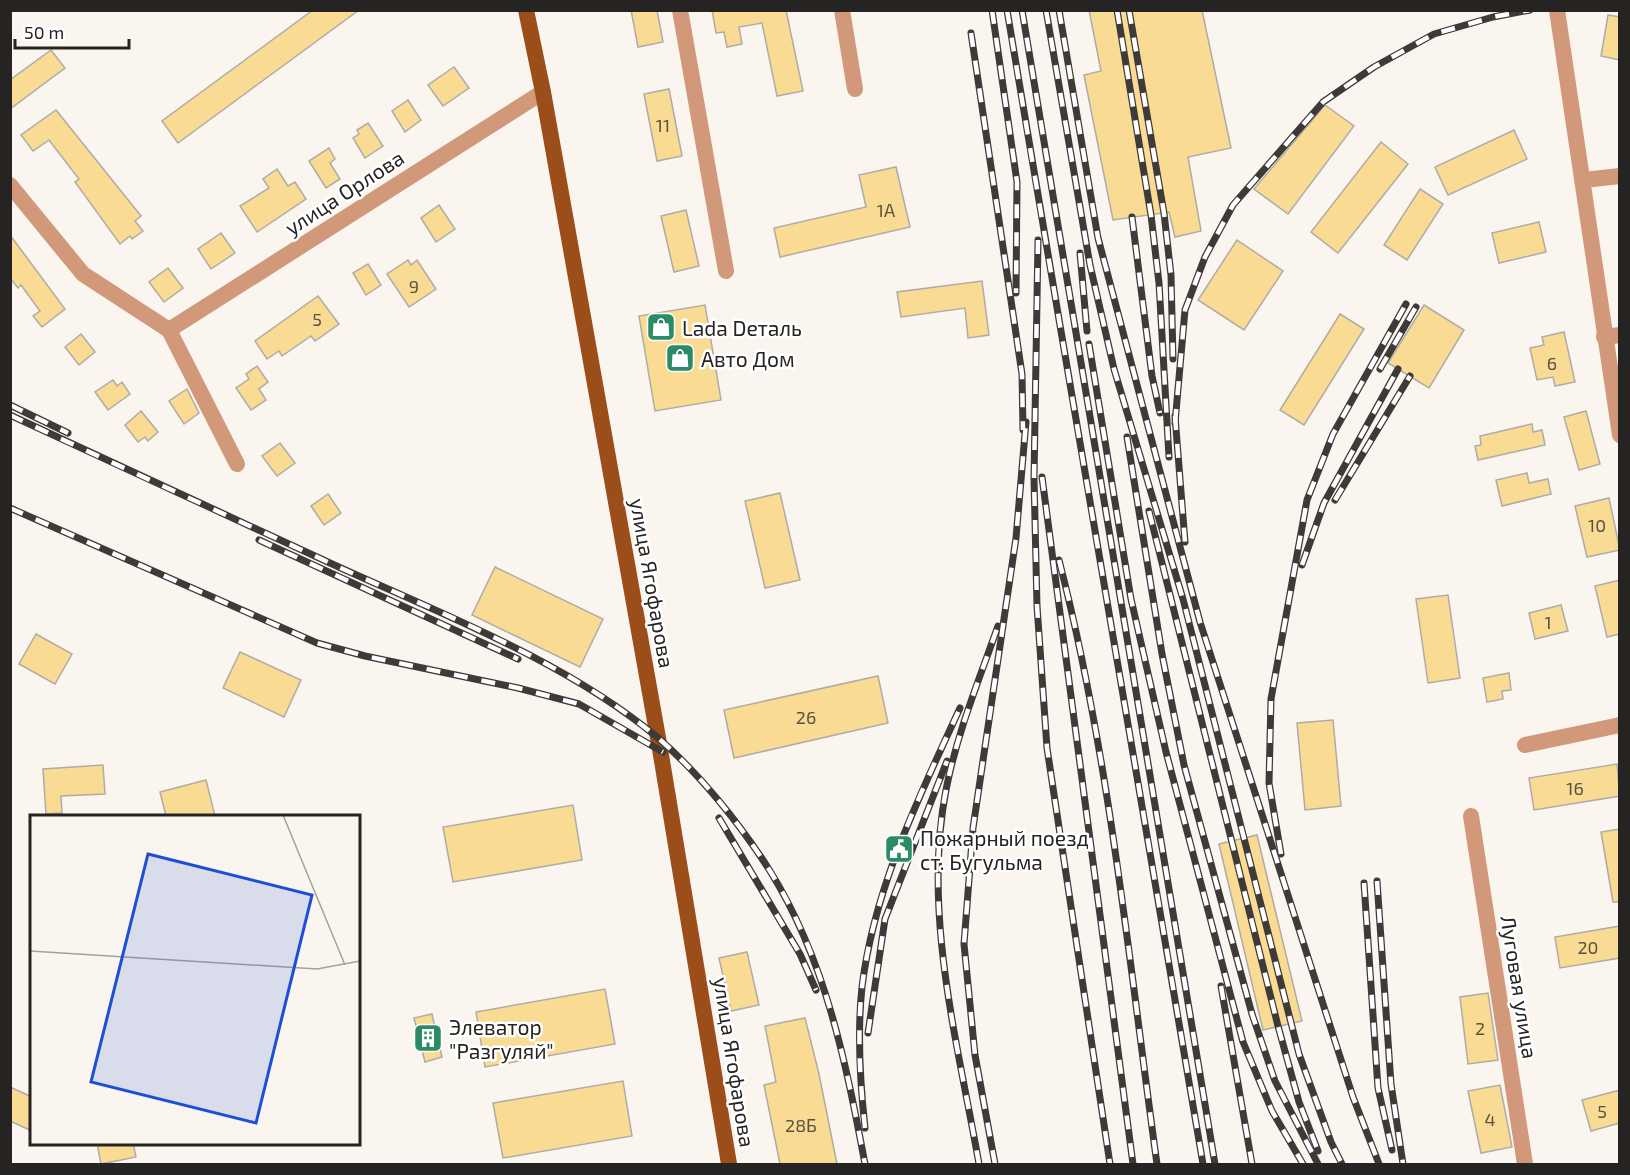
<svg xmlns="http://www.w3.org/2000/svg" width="1630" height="1175" font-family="'Exo 2',sans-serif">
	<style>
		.building { fill: #fadb94; stroke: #afaca5; stroke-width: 1.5 }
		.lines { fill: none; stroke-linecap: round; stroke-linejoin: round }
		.minor { stroke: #d1987a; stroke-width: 16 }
		.primary { stroke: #9b4d1a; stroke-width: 16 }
		.rail-casing { stroke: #3d3a38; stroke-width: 7 }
		.rail { stroke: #fff; stroke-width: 4.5; stroke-dasharray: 14; stroke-linecap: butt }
		.labels { text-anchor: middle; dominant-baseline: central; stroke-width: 5; stroke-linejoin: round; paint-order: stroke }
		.number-label { font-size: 18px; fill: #5b523e }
		.street-label { font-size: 21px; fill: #262422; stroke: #fff }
		.poi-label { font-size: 21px; fill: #262422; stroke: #fff; text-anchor: start }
		.inset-road { fill: none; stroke: #a5a19d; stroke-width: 1.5 }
		.view { fill: #1d4ed8; fill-opacity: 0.15; stroke: #1d4ed8; stroke-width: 3 }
		.inset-edge { fill: none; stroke: #262422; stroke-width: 3 }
	</style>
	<rect width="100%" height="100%" fill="#faf5ef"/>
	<g class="building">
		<polygon points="313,10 359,10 178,143 162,121"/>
		<polygon points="631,10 657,10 663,42 638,47"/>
		<polygon points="712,10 786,10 803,91 777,96 762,23 739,27 742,44 727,47 724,32 716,33"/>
		<polygon points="1089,10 1202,10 1231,148 1188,157 1201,231 1175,237 1169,212 1113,220 1084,75 1101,71"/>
		<polygon points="1608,15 1620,17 1620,60 1601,56"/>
		<polygon points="51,50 65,68 10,109 10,80"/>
		<polygon points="454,67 469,88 443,106 428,85"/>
		<polygon points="669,89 682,156 657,161 644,94"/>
		<polygon points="408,100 421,120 405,132 392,111"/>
		<polygon points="1325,105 1354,126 1288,214 1254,189"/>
		<polygon points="56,110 141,216 135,221 143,231 132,239 130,236 120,244 75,182 79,179 49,140 33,151 21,135"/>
		<polygon points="368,123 383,146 365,158 353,138 359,134 357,130"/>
		<polygon points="1514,130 1527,159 1448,195 1435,167"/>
		<polygon points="1381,142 1408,164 1338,253 1311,232"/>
		<polygon points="329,148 335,159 330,163 340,179 326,188 309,161"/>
		<polygon points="896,167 910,227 780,257 774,228 866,207 859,175"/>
		<polygon points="277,169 288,186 295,182 306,199 257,232 240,206 269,188 263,179"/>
		<polygon points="1420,189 1443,204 1407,260 1384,245"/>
		<polygon points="439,205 455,229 436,242 421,218"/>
		<polygon points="686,210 699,266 674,272 661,216"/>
		<polygon points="1539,222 1546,252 1499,263 1492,233"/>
		<polygon points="221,233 235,253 211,269 198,249"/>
		<polygon points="10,235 65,309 42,327 33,316 40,311 21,285 18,288 10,278"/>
		<polygon points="1237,240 1283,271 1244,330 1198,300"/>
		<polygon points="408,260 411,265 417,260 436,289 409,307 387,274"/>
		<polygon points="368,264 381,285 366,295 353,273"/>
		<polygon points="168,268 183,288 164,302 149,282"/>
		<polygon points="982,281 989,335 968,338 965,308 901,317 897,292"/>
		<polygon points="318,296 339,324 315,341 311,336 282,356 279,351 267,359 255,341"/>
		<polygon points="705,305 721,400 655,411 639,316"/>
		<polygon points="1424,305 1464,330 1429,388 1388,363"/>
		<polygon points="1340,314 1364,329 1304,425 1280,410"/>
		<polygon points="1564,332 1575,382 1555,386 1553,377 1537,380 1530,348 1544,345 1542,337"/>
		<polygon points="81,334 95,352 79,365 65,347"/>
		<polygon points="257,366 268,382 259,389 266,400 251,410 236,388 249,379 246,374"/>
		<polygon points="113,380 117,386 122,382 130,394 108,410 95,392"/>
		<polygon points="187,389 199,413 184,424 169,401"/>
		<polygon points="141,411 158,432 148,441 145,437 138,442 125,425"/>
		<polygon points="1586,411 1600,464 1579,470 1564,417"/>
		<polygon points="1532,424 1533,432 1542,430 1545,445 1478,460 1475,446 1481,445 1480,436"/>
		<polygon points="280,443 295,463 277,476 262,456"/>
		<polygon points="1527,473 1529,483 1548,479 1551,494 1502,506 1496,480"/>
		<polygon points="780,493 800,580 765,588 745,501"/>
		<polygon points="328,494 341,513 324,525 311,506"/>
		<polygon points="1609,498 1620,550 1587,557 1575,506"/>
		<polygon points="495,567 603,619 580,667 472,615"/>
		<polygon points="1620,580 1620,634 1607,637 1595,586"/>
		<polygon points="1448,595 1460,678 1428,683 1416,599"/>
		<polygon points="1561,605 1568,631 1535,639 1529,613"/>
		<polygon points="36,634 72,654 55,684 19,664"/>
		<polygon points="240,652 301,680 284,717 223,688"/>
		<polygon points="1509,673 1511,690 1502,691 1503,699 1487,702 1483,678"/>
		<polygon points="878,676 888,723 734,758 724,710"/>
		<polygon points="1333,720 1341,806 1305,810 1297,723"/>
		<polygon points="1617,764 1620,796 1534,810 1529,778"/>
		<polygon points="103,765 105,794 61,796 62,813 46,814 43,769"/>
		<polygon points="206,780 215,816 166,816 160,792"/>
		<polygon points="573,805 582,860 453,882 443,827"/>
		<polygon points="1620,829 1620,902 1613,902 1601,832"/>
		<polygon points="1257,835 1302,1021 1263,1030 1219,844"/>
		<polygon points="1620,926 1620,958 1560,968 1555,937"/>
		<polygon points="747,952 759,1005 731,1011 719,958"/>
		<polygon points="605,989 615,1044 485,1067 476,1012"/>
		<polygon points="1488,993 1498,1060 1468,1064 1460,997"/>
		<polygon points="432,1014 442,1057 425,1062 414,1018"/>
		<polygon points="805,1018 819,1074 837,1164 780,1164 764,1085 776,1082 765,1026"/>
		<polygon points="623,1081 632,1136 503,1158 493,1103"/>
		<polygon points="1500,1085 1512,1147 1481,1153 1468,1091"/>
		<polygon points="10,1087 32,1097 32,1131 10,1121"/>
		<polygon points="1620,1090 1620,1123 1591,1131 1582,1100"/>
		<polygon points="97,1143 133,1143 136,1157 101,1164"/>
	</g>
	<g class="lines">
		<g class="minor">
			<polyline points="680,10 726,271"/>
			<polyline points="842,10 855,89"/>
			<polyline points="1557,10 1620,435"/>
			<polyline points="1584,180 1620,176"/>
			<polyline points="10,185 83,274 169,330"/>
			<polyline points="169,330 543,92"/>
			<polyline points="169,330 237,464"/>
			<polyline points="1604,337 1620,335"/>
			<polyline points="1525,745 1620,725"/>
			<polyline points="1471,816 1525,1164"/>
		</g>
		<polyline class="primary" points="526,10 543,92 660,749 729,1164"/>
		<g class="rail-casing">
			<g id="rail">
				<polyline points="992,10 1017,182 1016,293"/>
				<path d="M1007 10C1071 395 1138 780 1203 1164"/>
				<polyline points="1022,10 1215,1164"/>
				<polyline points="1046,10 1090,265 1114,369 1183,599 1299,1054 1331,1142 1342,1164"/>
				<polyline points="1059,10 1098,238 1200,622 1353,1097 1379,1164"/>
				<polyline points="1117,10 1151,215 1159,283 1169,457"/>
				<polyline points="1129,10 1164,213 1171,275 1173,359"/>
				<polyline points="971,33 1022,374 1023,430"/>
				<polyline points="1132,217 1152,376 1160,413"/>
				<polyline points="1038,240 1034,478 1037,606 1047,748 1110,1164"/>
				<polyline points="1080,253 1087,331"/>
				<polyline points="1089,344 1131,599 1166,752 1243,1042 1272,1111 1303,1164"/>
				<polyline points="1380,369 1416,307"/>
				<polyline points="10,405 68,433"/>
				<path d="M10 415C117 465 224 514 330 563 439 613 564 660 657 737 699 773 741 825 770 871 826 961 846 1063 865 1164"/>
				<polyline points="1175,416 1185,542"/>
				<polyline points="1175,423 1185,310 1205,257 1233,205 1323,102 1374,67 1434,34 1493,17 1530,10"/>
				<polyline points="1127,437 1162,654 1184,765 1252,1014 1275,1081 1318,1164"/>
				<polyline points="1042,477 1133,1164"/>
				<polyline points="1335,500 1410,376"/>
				<polyline points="10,508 317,643 365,656 518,688 579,704 663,752"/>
				<polyline points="1149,511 1278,1026 1299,1102 1318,1151"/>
				<polyline points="259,540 518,659"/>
				<path d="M1059 560C1110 758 1129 963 1157 1164"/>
				<polyline points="1302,565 1324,503 1398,369"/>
				<polyline points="719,818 800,954 816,990"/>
				<polyline points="1281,854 1269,783 1271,699 1307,500 1333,434 1406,304"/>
				<polyline points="1377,881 1391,1084 1403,1164"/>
				<polyline points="1364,883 1378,1088 1392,1150"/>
				<polyline points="1221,986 1252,1164"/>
				<polyline points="868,1033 885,919 947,761"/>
				<path d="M865 1128C860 1082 857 1033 862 987 874 888 919 797 960 708"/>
				<path d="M979 1164C958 1044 922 913 946 790 957 733 979 680 998 626"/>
				<polyline points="995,1164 975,1055 964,944 973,828 1016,538 1026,422"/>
			</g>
		</g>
		<use href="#rail" class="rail"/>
	</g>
	<defs>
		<g id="shop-square" transform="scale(1.5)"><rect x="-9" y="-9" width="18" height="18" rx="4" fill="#2a8b64" stroke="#fff"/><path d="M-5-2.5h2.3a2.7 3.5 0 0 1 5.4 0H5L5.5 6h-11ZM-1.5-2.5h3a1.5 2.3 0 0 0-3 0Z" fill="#fff"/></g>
		<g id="civic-square" transform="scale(1.5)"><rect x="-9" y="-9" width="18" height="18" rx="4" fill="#2a8b64" stroke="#fff"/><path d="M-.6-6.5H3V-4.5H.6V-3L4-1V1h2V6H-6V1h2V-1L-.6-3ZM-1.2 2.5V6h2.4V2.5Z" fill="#fff"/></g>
		<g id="building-square" transform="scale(1.5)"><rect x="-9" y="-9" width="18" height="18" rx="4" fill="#2a8b64" stroke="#fff"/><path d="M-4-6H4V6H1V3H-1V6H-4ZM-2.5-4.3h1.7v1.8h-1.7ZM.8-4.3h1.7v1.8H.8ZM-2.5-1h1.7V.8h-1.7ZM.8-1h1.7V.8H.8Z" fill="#fff"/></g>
	</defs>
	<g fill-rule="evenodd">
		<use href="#shop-square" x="661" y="327"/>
		<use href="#shop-square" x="680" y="358"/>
		<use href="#civic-square" x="899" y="849"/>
		<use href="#building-square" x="428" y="1038"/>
	</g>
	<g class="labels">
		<g class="number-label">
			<text x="663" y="125">11</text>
			<text x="886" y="210">1А</text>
			<text x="414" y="286">9</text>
			<text x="317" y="319">5</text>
			<text x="1552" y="363">6</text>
			<text x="1597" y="525">10</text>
			<text x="1548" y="622">1</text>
			<text x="806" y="717">26</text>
			<text x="1575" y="788">16</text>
			<text x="1588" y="947">20</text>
			<text x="1480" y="1028">2</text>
			<text x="1602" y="1111">5</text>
			<text x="1490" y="1119">4</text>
			<text x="801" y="1125">28Б</text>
		</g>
		<g class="street-label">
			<text transform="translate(344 192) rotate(-33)">улица Орлова</text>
			<text transform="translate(653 583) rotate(80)">улица Ягофарова</text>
			<text transform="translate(1520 987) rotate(81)">Луговая улица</text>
			<text transform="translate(735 1062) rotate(81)">улица Ягофарова</text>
		</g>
		<g class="poi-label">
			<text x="682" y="327">Lada Dеталь</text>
			<text x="701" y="358">Авто Дом</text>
			<text x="920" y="837">Пожарный поезд<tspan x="920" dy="24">ст. Бугульма</tspan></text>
			<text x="449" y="1026">Элеватор<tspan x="449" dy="24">"Разгуляй"</tspan></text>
		</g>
	</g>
	<g transform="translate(30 815)">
		<rect width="330" height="330" fill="#faf5ef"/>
		<path class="inset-road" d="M253 0 315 150M0 136 287 154 330 146"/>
		<path class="view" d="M118 39 282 80 226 308 61 267Z"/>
		<rect width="330" height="330" class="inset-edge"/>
	</g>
	<rect width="1630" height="1175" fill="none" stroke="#262422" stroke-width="24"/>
	<path d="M15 39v9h114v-9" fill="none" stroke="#262422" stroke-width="3"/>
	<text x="24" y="39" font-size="18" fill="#262422" stroke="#ffffff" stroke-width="4.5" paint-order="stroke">50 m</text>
</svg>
